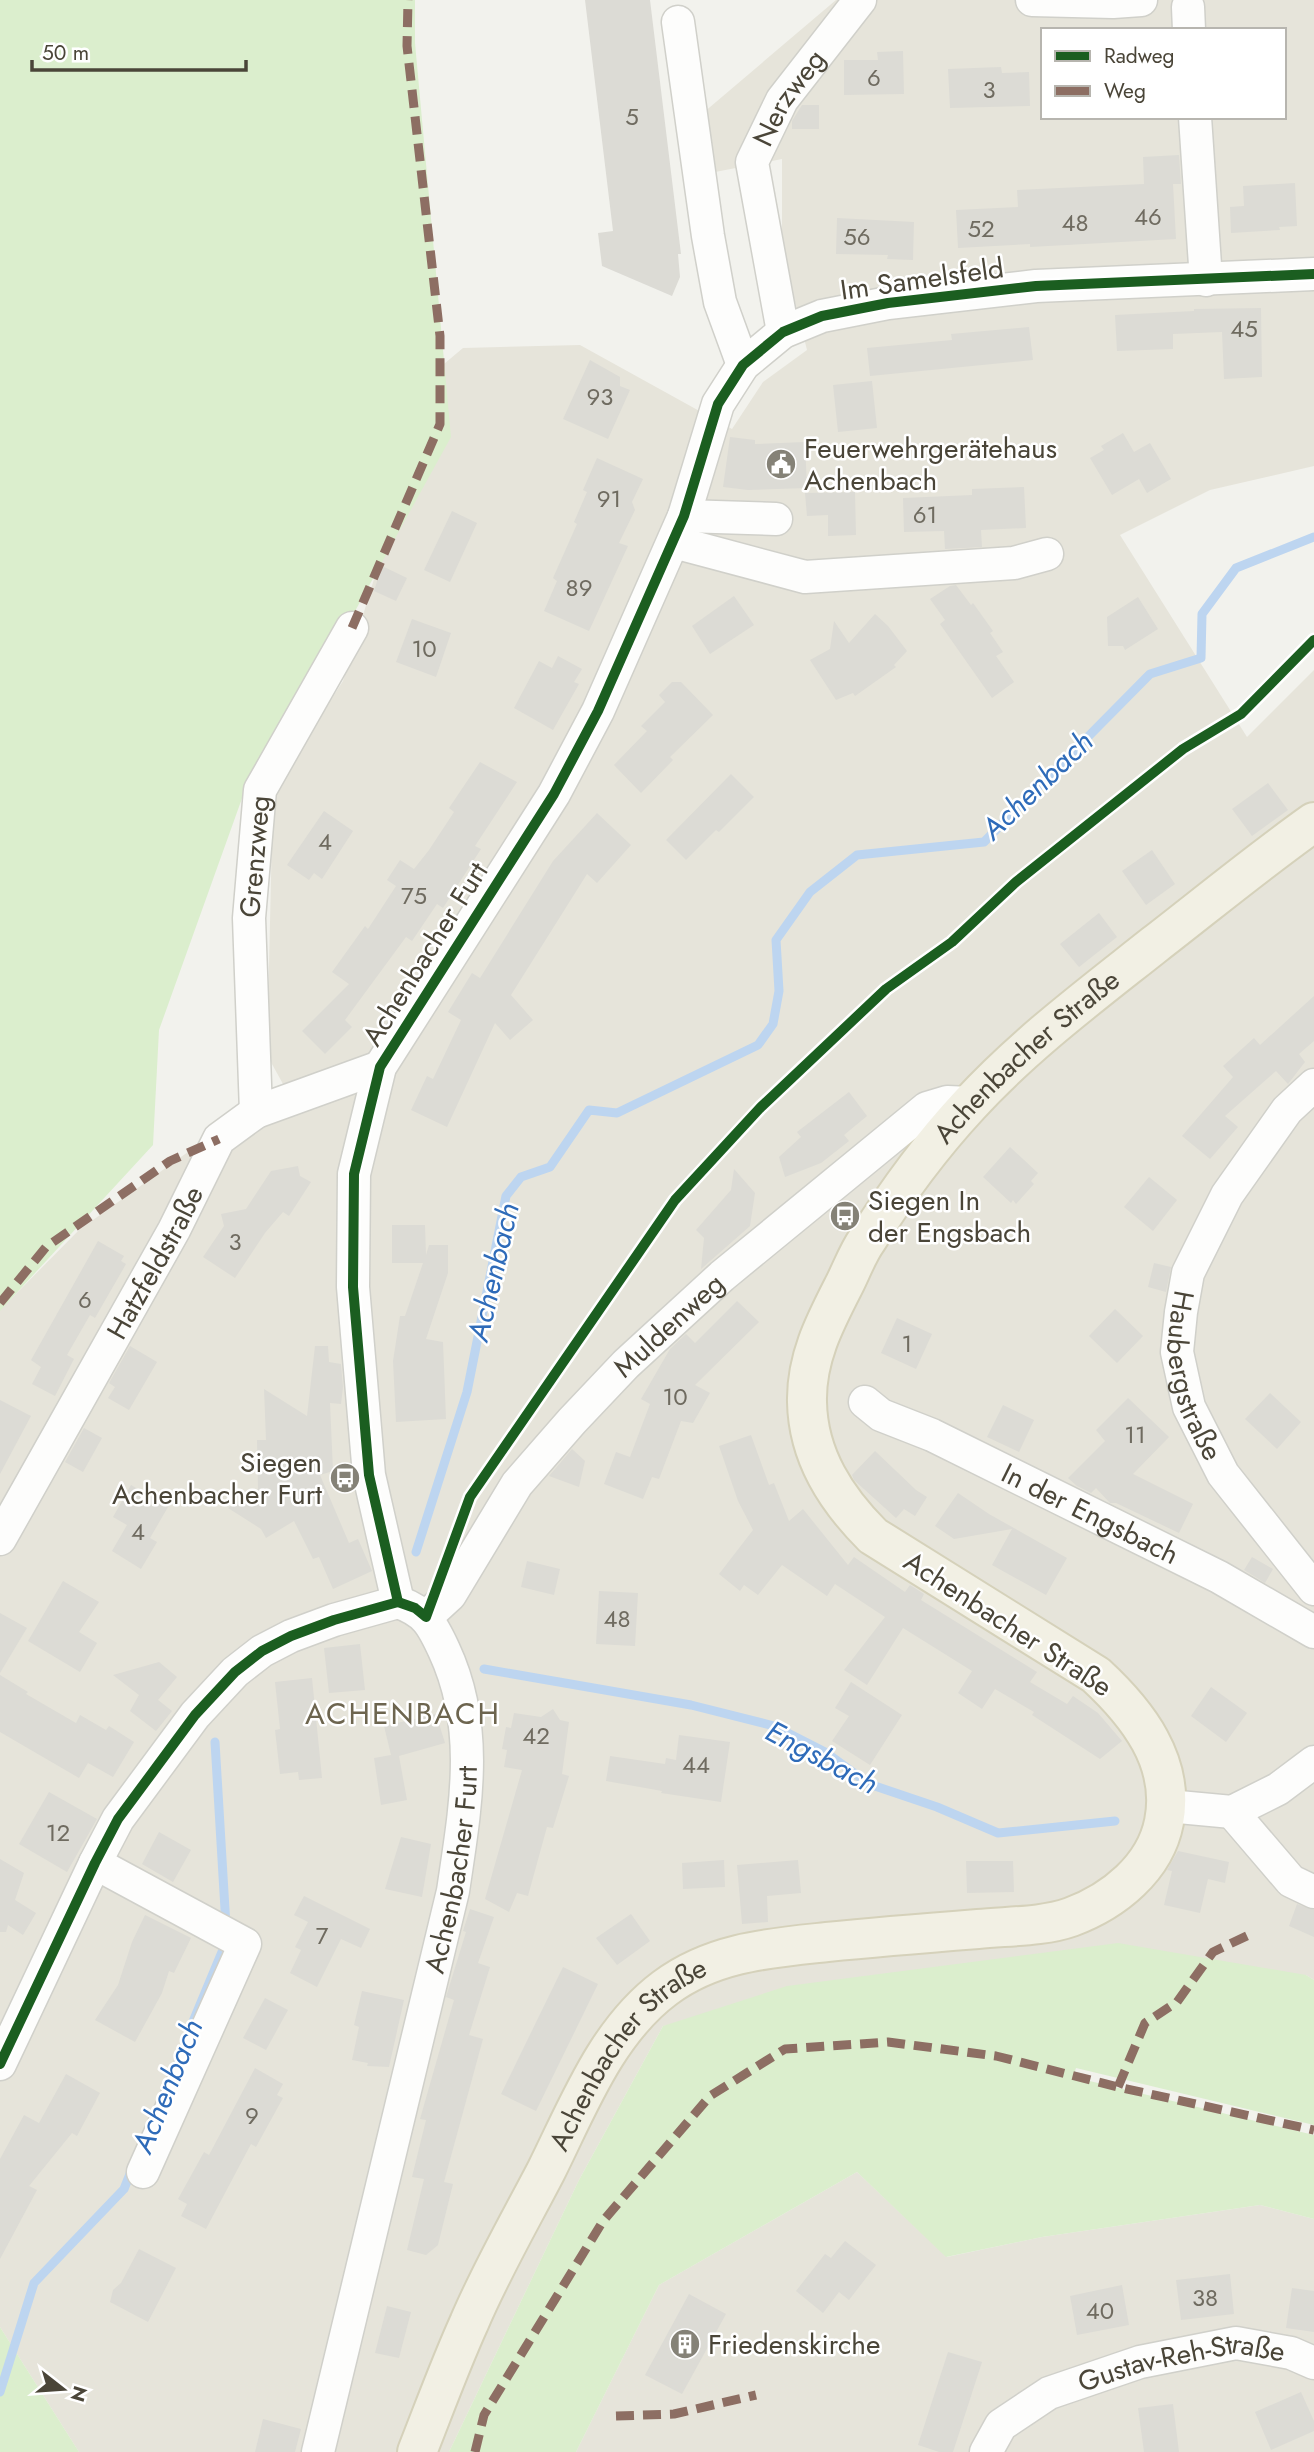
<svg xmlns="http://www.w3.org/2000/svg" width="1314" height="2452" font-family="Jost,sans-serif">
	<style>
		.residential { fill: #e6e4da; fill-rule: evenodd }
		.green { fill: #dbeecd }
		.lines { fill: none; stroke-linecap: round; stroke-linejoin: round }
		.stream { stroke: #bdd5f0; stroke-width: 9 }
		.building { fill: #dcdbd5 }
		.minor-casing { stroke: #d0d0ca; stroke-width: 35 }
		.major-casing { stroke: #d5d1ba; stroke-width: 42 }
		.minor { stroke: #fdfdfc; stroke-width: 32 }
		.major { stroke: #f2f0e4; stroke-width: 38 }
		.quiet { stroke: #8d6e63; stroke-width: 9; stroke-dasharray: 18 9; stroke-linecap: butt }
		.cycleway-casing { stroke: #fff; stroke-width: 15 }
		.cycleway { stroke: #1b5e20; stroke-width: 10 }
		.labels { text-anchor: middle; dominant-baseline: central; stroke-width: 5; stroke-linejoin: round; paint-order: stroke }
		.number-label { font-size: 24px; fill: #6f6b60 }
		.street-label { font-size: 28px; fill: #4a4538; stroke: #fff }
		.poi-label { font-size: 28px; fill: #4a4538; stroke: #fff; text-anchor: start }
		.water-label { font-size: 30px; font-style: italic; fill: #2e6bb9; stroke: #fff }
		.neighbourhood-label { font-size: 30px; letter-spacing: 2px; fill: #6d654f; stroke: #fff }
	</style>
	<rect width="100%" height="100%" fill="#f2f2ed"/>
	<g class="residential">
		<path d="M836 0H1314V466L1210 490 1120 535 1247 737 1314 670V1980L1306 1975 663 2026 579 2180 449 2452H79L0 2327V1310L79 1230 283 1084 267 1055 273 790 343 681 438 369 463 348 580 345 732 429 763 382 807 350 782 250V159L710 173 703 113ZM1043 30H1284V117H1043Z"/>
		<polygon points="857,2172 947,2257 1042,2237 1260,2205 1314,2219 1314,2452 576,2452 659,2285"/>
	</g>
	<g class="green">
		<polygon points="0,0 415,0 415,43 451,437 322,671 245,790 159,1030 153,1145 0,1311"/>
		<polygon points="1118,1943 1306,1975 1314,1980 1314,2125 1076,2068 1073,2077 1314,2135 1314,2219 1260,2205 1042,2237 946,2257 857,2172 659,2285 576,2452 449,2452 579,2180 663,2026 787,1986"/>
		<polygon points="0,2327 79,2452 0,2452"/>
	</g>
	<g class="lines">
		<g class="stream">
			<polyline points="416,1552 467,1392 506,1196 521,1177 550,1167 589,1110 617,1113 758,1045 773,1024 779,991 776,940 810,892 857,855 984,842 1150,674 1201,658 1202,614 1236,568 1314,537"/>
			<polyline points="484,1669 691,1705 774,1726 825,1752 869,1784 937,1807 998,1833 1115,1821"/>
			<polyline points="215,1742 226,1926"/>
			<polyline points="192,2024 227,1940"/>
			<polyline points="0,2392 34,2283 124,2189 132,2169"/>
		</g>
	</g>
	<g class="building">
		<polygon points="585,0 650,0 681,254 678,254 680,277 672,296 602,266 598,233 613,231"/>
		<polygon points="903,51 904,94 844,95 844,60 878,60 877,52"/>
		<polygon points="1001,67 1002,73 1029,72 1030,106 950,108 948,69"/>
		<polygon points="802,105 819,105 819,129 792,129 792,121"/>
		<polygon points="1179,155 1181,184 1173,184 1176,239 1030,247 1030,244 958,248 956,210 1018,207 1017,190 1144,184 1143,157"/>
		<polygon points="1295,183 1297,226 1279,227 1280,230 1231,233 1230,207 1244,206 1243,186"/>
		<polygon points="837,218 914,222 913,260 887,259 888,255 836,254"/>
		<polygon points="1261,308 1262,377 1224,379 1222,332 1173,334 1173,349 1117,351 1115,315 1194,311 1194,309"/>
		<polygon points="1029,327 1033,360 870,376 867,348 952,340 951,334"/>
		<polygon points="590,360 620,377 620,386 630,390 608,439 563,419"/>
		<polygon points="872,381 877,428 838,432 833,385"/>
		<polygon points="1123,433 1134,452 1150,443 1171,479 1147,493 1139,479 1112,495 1090,458 1104,450 1101,446"/>
		<polygon points="730,437 755,440 755,444 805,442 807,488 748,490 723,487"/>
		<polygon points="597,458 643,479 632,502 635,510 619,543 628,546 589,631 544,611 557,581 553,578 577,524 574,522 587,492 583,490"/>
		<polygon points="1024,487 1026,528 981,530 982,547 945,549 944,531 904,532 903,498 972,495 972,489"/>
		<polygon points="855,492 856,535 828,536 828,515 807,516 805,493"/>
		<polygon points="452,511 477,523 450,582 424,570"/>
		<polygon points="382,566 407,578 396,601 374,591"/>
		<polygon points="956,585 971,605 973,603 993,631 990,633 1003,652 996,656 1014,682 992,698 940,624 945,620 930,599 950,586"/>
		<polygon points="734,596 754,625 710,654 692,626"/>
		<polygon points="1138,597 1158,629 1125,650 1123,646 1108,646 1107,617"/>
		<polygon points="875,614 888,626 907,651 894,665 896,667 855,696 853,693 836,700 810,660 830,649 834,621 849,643"/>
		<polygon points="412,619 451,633 436,677 396,662"/>
		<polygon points="558,656 582,669 574,682 579,684 553,730 514,708 539,661 552,668"/>
		<polygon points="672,682 681,682 713,715 670,757 673,760 641,793 614,765 647,731 641,726 665,702 659,695"/>
		<polygon points="480,762 517,782 475,846 481,849 443,908 437,904 412,941 406,937 345,1020 352,1027 325,1054 302,1031 349,984 332,972 365,926 368,929 396,886 387,880 400,860 414,869 429,850 454,812 449,808"/>
		<polygon points="731,774 754,797 719,832 716,830 686,860 666,840"/>
		<polygon points="1268,783 1288,810 1252,836 1232,809"/>
		<polygon points="324,811 353,831 322,879 314,873 309,880 287,865"/>
		<polygon points="597,813 631,845 597,883 587,874 511,995 533,1020 510,1040 495,1023 447,1127 411,1110 427,1076 433,1079 461,1020 448,1012 472,973 480,978 553,861"/>
		<polygon points="1152,850 1175,884 1146,905 1122,871"/>
		<polygon points="1099,913 1117,937 1079,967 1060,944"/>
		<polygon points="1314,996 1314,1041 1299,1054 1305,1062 1288,1084 1276,1071 1225,1116 1238,1127 1210,1159 1182,1136 1233,1077 1223,1066 1254,1038 1260,1045"/>
		<polygon points="849,1092 867,1116 844,1135 849,1141 821,1163 785,1177 779,1157 801,1137 797,1132"/>
		<polygon points="1010,1147 1038,1173 1031,1181 1034,1184 1016,1204 1013,1200 1011,1203 983,1177"/>
		<polygon points="298,1166 300,1176 311,1182 289,1216 283,1212 265,1233 235,1278 203,1257 224,1226 221,1214 246,1209 271,1171"/>
		<polygon points="734,1169 755,1193 750,1226 701,1269 704,1238 696,1230 731,1190"/>
		<polygon points="1149,1177 1177,1200 1153,1231 1124,1207"/>
		<polygon points="392,1225 425,1225 426,1255 429,1245 448,1245 448,1273 426,1339 443,1342 446,1419 396,1422 393,1361 400,1316 405,1316 423,1263 392,1263"/>
		<polygon points="98,1241 124,1256 121,1261 126,1264 95,1318 90,1315 67,1355 74,1359 55,1396 32,1384 41,1367 31,1360"/>
		<polygon points="1154,1263 1171,1267 1166,1292 1148,1287"/>
		<polygon points="737,1301 759,1322 695,1385 710,1393 693,1423 681,1421 659,1479 652,1477 643,1499 604,1484 616,1452 630,1457 650,1404 641,1399 670,1349 686,1334 695,1343"/>
		<polygon points="1115,1309 1143,1336 1117,1363 1089,1336"/>
		<polygon points="897,1318 932,1334 916,1369 881,1353"/>
		<polygon points="130,1346 157,1362 129,1410 108,1398 115,1387 109,1383"/>
		<polygon points="315,1346 328,1346 329,1362 341,1364 343,1387 341,1404 330,1403 333,1471 320,1475 349,1543 358,1539 372,1571 333,1589 319,1557 313,1559 294,1521 266,1538 261,1529 228,1508 258,1489 257,1440 266,1440 264,1389 307,1416"/>
		<polygon points="1270,1393 1301,1422 1277,1449 1245,1419"/>
		<polygon points="1128,1398 1169,1437 1133,1474 1193,1504 1179,1533 1116,1503 1110,1503 1096,1488 1091,1493 1077,1486 1068,1478 1105,1441 1096,1430"/>
		<polygon points="0,1400 31,1416 0,1474"/>
		<polygon points="1003,1405 1034,1420 1019,1452 987,1437"/>
		<polygon points="84,1428 102,1438 83,1472 65,1462"/>
		<polygon points="751,1435 769,1485 774,1483 789,1521 803,1509 848,1565 854,1557 905,1592 910,1585 924,1594 921,1600 1037,1672 1030,1682 1067,1704 1073,1696 1098,1713 1122,1741 1100,1759 1032,1715 1034,1712 995,1689 982,1709 958,1693 972,1671 903,1628 867,1685 844,1670 885,1617 835,1584 827,1596 782,1565 758,1595 744,1585 740,1591 719,1574 753,1530 738,1501 719,1446"/>
		<polygon points="572,1449 585,1461 579,1487 549,1476"/>
		<polygon points="875,1451 916,1490 927,1497 915,1516 904,1509 896,1518 854,1480 852,1475"/>
		<polygon points="131,1485 168,1507 150,1538 157,1542 141,1569 112,1551 127,1525 113,1517"/>
		<polygon points="958,1493 989,1514 1067,1558 1046,1595 992,1565 1012,1529 954,1539 935,1526"/>
		<polygon points="1252,1557 1273,1569 1265,1583 1244,1570"/>
		<polygon points="527,1561 560,1569 554,1595 521,1587"/>
		<polygon points="63,1581 99,1602 79,1632 97,1643 80,1672 28,1641"/>
		<polygon points="599,1591 638,1593 635,1646 596,1644"/>
		<polygon points="0,1613 27,1628 0,1673"/>
		<polygon points="360,1644 365,1690 329,1693 324,1648"/>
		<polygon points="159,1662 177,1677 158,1700 172,1711 156,1731 130,1711 139,1695 113,1675"/>
		<polygon points="0,1675 28,1692 26,1694 76,1723 80,1715 106,1730 109,1726 134,1742 113,1777 88,1763 79,1778 0,1732"/>
		<polygon points="312,1678 322,1778 299,1780 298,1772 280,1774 275,1730 280,1729 275,1682"/>
		<polygon points="851,1682 902,1715 870,1765 832,1741 849,1716 835,1708"/>
		<polygon points="1211,1687 1247,1713 1226,1742 1191,1716"/>
		<polygon points="553,1709 560,1720 569,1722 562,1774 569,1776 553,1828 547,1827 528,1896 517,1893 509,1912 485,1899 522,1770 504,1767 507,1750 502,1749 506,1727 511,1728 514,1713 541,1717"/>
		<polygon points="436,1714 445,1743 399,1756 407,1800 381,1805 374,1758 391,1755 384,1726"/>
		<polygon points="679,1735 730,1742 721,1802 661,1793 662,1791 606,1781 610,1756 665,1764 666,1758 676,1760"/>
		<polygon points="49,1792 97,1819 67,1872 19,1844"/>
		<polygon points="159,1832 191,1850 173,1882 142,1864"/>
		<polygon points="401,1837 431,1844 422,1897 385,1889"/>
		<polygon points="1178,1851 1229,1862 1225,1883 1208,1879 1200,1913 1164,1905 1172,1871 1167,1870"/>
		<polygon points="0,1859 24,1873 15,1900 36,1913 23,1935 8,1925 6,1932 0,1932"/>
		<polygon points="724,1860 725,1887 683,1889 682,1863"/>
		<polygon points="798,1860 801,1893 767,1896 768,1922 742,1924 737,1865"/>
		<polygon points="966,1861 1013,1861 1014,1892 967,1893"/>
		<polygon points="304,1896 370,1929 361,1948 341,1939 317,1987 290,1973 301,1950 295,1947 308,1922 294,1915"/>
		<polygon points="1297,1904 1314,1910 1314,1937 1289,1926"/>
		<polygon points="470,1909 494,1917 478,1963 490,1967 469,2035 483,2039 444,2182 453,2184 438,2245 426,2255 407,2250 424,2179 412,2177 426,2120 420,2119 454,2000 446,1997 466,1932 463,1931"/>
		<polygon points="631,1914 650,1941 617,1965 596,1938"/>
		<polygon points="145,1915 191,1938 174,1973 169,1971 162,1993 135,2042 95,2020 118,1985 132,1942"/>
		<polygon points="563,1967 598,1984 536,2111 501,2094"/>
		<polygon points="362,1991 404,2000 389,2067 367,2066 368,2063 352,2060 359,2027 354,2025"/>
		<polygon points="265,1998 288,2010 266,2050 243,2038"/>
		<polygon points="255,2068 283,2084 277,2095 283,2098 256,2147 251,2144 206,2229 181,2216 187,2204 178,2199 204,2152 209,2155"/>
		<polygon points="66,2074 100,2093 77,2136 72,2133 29,2186 37,2190 0,2259 0,2159 24,2115 39,2123"/>
		<polygon points="845,2241 876,2265 849,2300 839,2292 823,2313 796,2291 825,2254 831,2258"/>
		<polygon points="139,2249 176,2268 148,2322 110,2302 113,2290 121,2283"/>
		<polygon points="1230,2274 1234,2314 1181,2320 1176,2280"/>
		<polygon points="1122,2285 1129,2325 1077,2335 1070,2296"/>
		<polygon points="1292,2288 1314,2291 1314,2332 1286,2328"/>
		<polygon points="689,2294 726,2314 682,2394 645,2375"/>
		<polygon points="387,2306 411,2312 399,2358 375,2353"/>
		<polygon points="948,2352 982,2362 953,2452 939,2452 918,2445"/>
		<polygon points="1301,2392 1314,2421 1314,2431 1271,2450 1255,2412"/>
		<polygon points="1173,2404 1179,2452 1144,2452 1138,2408"/>
		<polygon points="263,2419 301,2429 295,2452 255,2452"/>
	</g>
	<g class="lines">
		<g class="minor-casing">
			<g id="minor">
				<polyline points="1032,0 1113,2 1141,0"/>
				<polyline points="1188,7 1189,30"/>
				<polyline points="678,22 708,236 720,302 743,365"/>
				<polyline points="1195,117 1206,280"/>
				<path id="s1" d="M783 332 752 162 782 100 860 0"/>
				<polyline points="684,516 776,519"/>
				<polyline points="674,542 805,577 1014,563 1047,554"/>
				<path id="s2" d="M1314 1085 1287 1110 1227 1195 1188 1273 1181 1312 1177 1352 1189 1407 1223 1474 1314 1589"/>
				<path id="s3" d="M256 1112 249 918 260 790 352 628"/>
				<path id="s4" d="M865 1402 881 1415 932 1435 1219 1577 1314 1632"/>
				<path id="s5" d="M0 1539 174 1230 219 1139 256 1112 380 1067"/>
				<polyline points="398,1602 369,1475 353,1287 354,1174 380,1067 554,794 598,711 684,516 718,404 743,365 783,332 822,316 888,303 1036,286 1314,274"/>
				<path id="s6" d="M426 1617 450 1595 517 1484 572 1421 626 1364 722 1276 927 1108 947 1102 971 1103"/>
				<polyline points="1168,1806 1232,1812 1278,1789 1314,1762"/>
				<polyline points="1232,1812 1291,1881 1314,1892"/>
				<polyline points="95,1863 245,1944 143,2172"/>
				<polyline points="0,2064 95,1863 118,1819 195,1715 235,1672 262,1651 291,1636 334,1620 398,1602"/>
				<path id="s7" d="M318 2452 453 1891C465 1809 481 1729 444 1650 432 1624 426 1612 398 1602"/>
				<path id="s8" d="M986 2452 1001 2425 1049 2393 1140 2362 1236 2343 1291 2353 1314 2363"/>
			</g>
		</g>
		<g class="major-casing">
			<g id="major">
				<path id="s9" d="M417 2452C434 2409 450 2365 469 2323 491 2271 520 2221 546 2171 578 2107 606 2032 665 1988 713 1952 770 1948 827 1942 877 1937 927 1933 978 1929 1008 1926 1043 1927 1071 1917 1114 1901 1155 1868 1164 1822 1176 1762 1137 1713 1096 1675L873 1536C836 1499 808 1456 807 1402 806 1359 824 1324 843 1287 851 1272 857 1254 867 1240 897 1192 931 1146 969 1105 1024 1045 1091 995 1154 945 1207 904 1259 861 1314 822"/>
			</g>
		</g>
		<use href="#minor" class="minor"/>
		<use href="#major" class="major"/>
		<g class="quiet">
			<polyline points="352,628 440,424 440,336 407,46 408,0"/>
			<polyline points="0,1303 46,1247 170,1161 219,1139"/>
			<polyline points="1118,2087 1145,2023 1177,2002 1213,1952 1255,1932"/>
			<polyline points="616,2416 674,2414 756,2395"/>
			<polyline points="475,2452 484,2415 603,2221 710,2096 785,2049 888,2042 996,2056 1118,2087 1314,2130"/>
		</g>
		<g class="cycleway-casing">
			<g id="cycleway">
				<polyline points="398,1602 369,1475 353,1287 354,1174 380,1067 554,794 598,711 684,516 718,404 743,365 783,332 822,316 888,303 1036,286 1314,274"/>
				<polyline points="398,1602 415,1608 426,1617 470,1497 675,1200 761,1107 886,989 952,942 1016,882 1183,749 1241,714 1314,640"/>
				<polyline points="0,2064 95,1863 118,1819 195,1715 235,1672 262,1651 291,1636 334,1620 398,1602"/>
			</g>
		</g>
		<use href="#cycleway" class="cycleway"/>
	</g>
	<defs>
		<g id="civic-disc" transform="scale(1.575)"><circle r="9.5" fill="#858277" stroke="#fff"/><path d="M-.6-6.5H3V-4.5H.6V-3L4-1V1h2V6H-6V1h2V-1L-.6-3ZM-1.2 2.5V6h2.4V2.5Z" fill="#fff"/></g>
		<g id="bus-disc" transform="scale(1.575)"><circle r="9.5" fill="#858277" stroke="#fff"/><path d="M-5-6H5V4H4V6H2V4H-2V6H-4V4H-5ZM-3.5-4V0h7V-4ZM-3.5 1.2v1.5H-2V1.2ZM2 1.2v1.5H3.5V1.2Z" fill="#fff"/></g>
		<g id="building-disc" transform="scale(1.575)"><circle r="9.5" fill="#858277" stroke="#fff"/><path d="M-4-6H4V6H1V3H-1V6H-4ZM-2.5-4.3h1.7v1.8h-1.7ZM.8-4.3h1.7v1.8H.8ZM-2.5-1h1.7V.8h-1.7ZM.8-1h1.7V.8H.8Z" fill="#fff"/></g>
	</defs>
	<g fill-rule="evenodd">
		<use href="#civic-disc" x="781" y="464"/>
		<use href="#bus-disc" x="845" y="1216"/>
		<use href="#bus-disc" x="345" y="1478"/>
		<use href="#building-disc" x="685" y="2344"/>
	</g>
	<g class="labels">
		<g class="number-label">
			<text x="874" y="77">6</text>
			<text x="989" y="89">3</text>
			<text x="632" y="116">5</text>
			<text x="1148" y="216">46</text>
			<text x="1075" y="222">48</text>
			<text x="981" y="228">52</text>
			<text x="857" y="236">56</text>
			<text x="1244" y="328">45</text>
			<text x="600" y="396">93</text>
			<text x="609" y="498">91</text>
			<text x="925" y="514">61</text>
			<text x="579" y="587">89</text>
			<text x="424" y="648">10</text>
			<text x="325" y="841">4</text>
			<text x="414" y="895">75</text>
			<text x="235" y="1241">3</text>
			<text x="85" y="1299">6</text>
			<text x="907" y="1343">1</text>
			<text x="675" y="1396">10</text>
			<text x="1135" y="1434">11</text>
			<text x="138" y="1531">4</text>
			<text x="617" y="1618">48</text>
			<text x="536" y="1735">42</text>
			<text x="696" y="1764">44</text>
			<text x="58" y="1832">12</text>
			<text x="322" y="1935">7</text>
			<text x="252" y="2115">9</text>
			<text x="1205" y="2297">38</text>
			<text x="1100" y="2310">40</text>
		</g>
		<g class="street-label">
			<text stroke="none"><textPath href="#s1" startOffset="247">Nerzweg</textPath></text>
			<text transform="translate(922 279) rotate(-8)">Im Samelsfeld</text>
			<text stroke="none"><textPath href="#s3" startOffset="256">Grenzweg</textPath></text>
			<text transform="translate(425 954) rotate(-58)">Achenbacher Furt</text>
			<text stroke="none"><textPath href="#s9" startOffset="2090">Achenbacher Straße</textPath></text>
			<text stroke="none"><textPath href="#s5" startOffset="317">Hatzfeldstraße</textPath></text>
			<text stroke="none"><textPath href="#s6" startOffset="382">Muldenweg</textPath></text>
			<text stroke="none"><textPath href="#s2" startOffset="334">Haubergstraße</textPath></text>
			<text stroke="none"><textPath href="#s4" startOffset="252">In der Engsbach</textPath></text>
			<text transform="translate(1008 1624) rotate(33)">Achenbacher Straße</text>
			<text stroke="none"><textPath href="#s7" startOffset="598">Achenbacher Furt</textPath></text>
			<text stroke="none"><textPath href="#s9" startOffset="455">Achenbacher Straße</textPath></text>
			<text stroke="none"><textPath href="#s8" startOffset="226">Gustav-Reh-Straße</textPath></text>
		</g>
		<g class="poi-label">
			<text x="804" y="448">Feuerwehrgerätehaus<tspan x="804" dy="32">Achenbach</tspan></text>
			<text x="868" y="1200">Siegen In<tspan x="868" dy="32">der Engsbach</tspan></text>
			<text x="322" y="1462" text-anchor="end">Siegen<tspan x="322" dy="32">Achenbacher Furt</tspan></text>
			<text x="708" y="2344">Friedenskirche</text>
		</g>
		<g class="water-label">
			<text transform="translate(1037 785) rotate(-44)">Achenbach</text>
			<text transform="translate(493 1272) rotate(-77)">Achenbach</text>
			<text transform="translate(822 1757) rotate(28)">Engsbach</text>
			<text transform="translate(167 2086) rotate(-68)">Achenbach</text>
		</g>
		<g class="neighbourhood-label">
			<text x="403" y="1713">ACHENBACH</text>
		</g>
	</g>
	<rect x="1041" y="28" width="245" height="91" fill="#ffffff" stroke="#b7b5af" stroke-width="2"/>
	<rect x="1055" y="51" width="35" height="10" fill="#1b5e20" stroke="#b7b5af" stroke-width="2"/>
	<text x="1104" y="63" font-size="21" fill="#4a4538">Radweg</text>
	<rect x="1055" y="86" width="35" height="10" fill="#8d6e63" stroke="#b7b5af" stroke-width="2"/>
	<text x="1104" y="98" font-size="21" fill="#4a4538">Weg</text>
	<g transform="translate(63 2389) rotate(107)" stroke="#ffffff" stroke-width="5" paint-order="stroke">
	<path d="M0-5L12 26L0 18L-12 26Z" fill="#4a4538"/>
	<text y="-10" font-size="19" font-weight="bold" text-anchor="middle" fill="#4a4538">N</text>
	</g>
	<path d="M32 60v10h214v-10" fill="none" stroke="#4a4538" stroke-width="3.5"/>
	<text x="42" y="60" font-size="21" fill="#4a4538" stroke="#ffffff" stroke-width="5" paint-order="stroke">50 m</text>
</svg>
